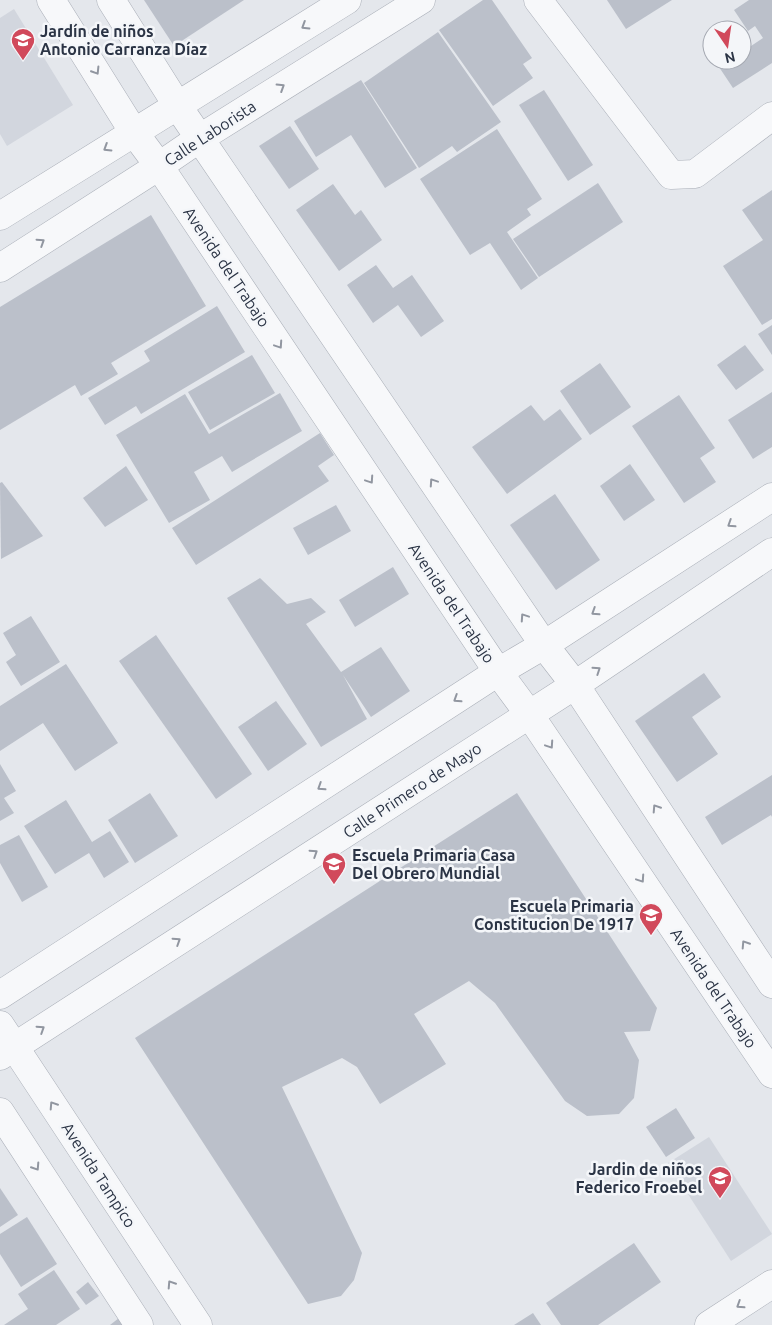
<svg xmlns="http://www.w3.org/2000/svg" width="772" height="1325" font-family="Ubuntu,sans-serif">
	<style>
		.built { fill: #d2d6de }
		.building { fill: #bbc0ca }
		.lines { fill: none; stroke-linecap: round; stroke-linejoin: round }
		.street-casing { stroke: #a9aeb7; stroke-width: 29 }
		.street { stroke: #f7f8fa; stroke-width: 28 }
		.oneway { stroke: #9196a0 }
		.labels { text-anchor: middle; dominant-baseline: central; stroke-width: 5; stroke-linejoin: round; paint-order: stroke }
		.poi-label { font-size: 16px; font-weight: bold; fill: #2b3445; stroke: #f4f6f9; text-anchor: start }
		.street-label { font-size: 16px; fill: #2b3445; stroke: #f4f6f9 }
	</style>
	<rect width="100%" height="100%" fill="#e4e7ec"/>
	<g class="built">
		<polygon points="14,9 73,105 7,146 0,134 0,18"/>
		<polygon points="709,1137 772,1234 731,1261 668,1163"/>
	</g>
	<g class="building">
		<polygon points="144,0 244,0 174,46"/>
		<polygon points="483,0 492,0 532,58 523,64 533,78 493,106 439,30"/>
		<polygon points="607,0 672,0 626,29"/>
		<polygon points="749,0 772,0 772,63 733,88 719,67 730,60 742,60 742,52 763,38 755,26 748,31 734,10"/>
		<polygon points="438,32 501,122 457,152 452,146 419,168 364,83"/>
		<polygon points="361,80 417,168 385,188 351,135 316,157 294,121"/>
		<polygon points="544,90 593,165 568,181 519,105"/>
		<polygon points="290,126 319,169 289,189 259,146"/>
		<polygon points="497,129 542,199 527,209 531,215 507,232 538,278 521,290 490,243 470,255 420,179"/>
		<polygon points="598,183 623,222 539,277 513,239"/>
		<polygon points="333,184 355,215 361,210 382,240 339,271 296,210"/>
		<polygon points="772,190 772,319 762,325 723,266 763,240 742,210"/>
		<polygon points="151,215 206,306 111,363 118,374 81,396 75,385 0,430 0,307"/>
		<polygon points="376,265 393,288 412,275 444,321 421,337 398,305 373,323 347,285"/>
		<polygon points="217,306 245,352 141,414 136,406 105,425 88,398 150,361 144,351"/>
		<polygon points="772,325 772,355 758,334"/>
		<polygon points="745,345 764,370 736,390 717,365"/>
		<polygon points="252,355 275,393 210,430 188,392"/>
		<polygon points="600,363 631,407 590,435 560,391"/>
		<polygon points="772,392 772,447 753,459 728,420"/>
		<polygon points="280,393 302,431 232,472 222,456 194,472 210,500 169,523 116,435 185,394 209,434"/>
		<polygon points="679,395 715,448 700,458 716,482 684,503 632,426"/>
		<polygon points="531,405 544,421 560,409 582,439 507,494 472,447"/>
		<polygon points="320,433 334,455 318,466 329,481 196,565 172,528"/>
		<polygon points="630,464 655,500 624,521 600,486"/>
		<polygon points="126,466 148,500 105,527 83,498"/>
		<polygon points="2,482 43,536 1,559 0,483"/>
		<polygon points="555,494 600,560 556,590 510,525"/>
		<polygon points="336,505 351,531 308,555 293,528"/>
		<polygon points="393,567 409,594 355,627 339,600"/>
		<polygon points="260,578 287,604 311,598 326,612 306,624 341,672 381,647 410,691 371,717 343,675 367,719 321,747 227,598"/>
		<polygon points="31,616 60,662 21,686 6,662 16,655 3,633"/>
		<polygon points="156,635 252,774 216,799 119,661"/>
		<polygon points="66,664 118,743 75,771 43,723 0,751 0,706"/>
		<polygon points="704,673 721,697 692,717 718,754 677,782 635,721"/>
		<polygon points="276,701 307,744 268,771 238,727"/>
		<polygon points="0,764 16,791 4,798 14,813 0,821"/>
		<polygon points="772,775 772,817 771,815 722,845 705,817"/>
		<polygon points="150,793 178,836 135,863 108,820"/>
		<polygon points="517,793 657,1008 650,1031 624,1032 639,1060 634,1098 619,1114 587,1116 565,1101 495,1003 469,981 414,1014 446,1064 380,1104 357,1067 342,1058 282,1087 362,1253 354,1280 341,1296 308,1304 135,1038"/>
		<polygon points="66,800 92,842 110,831 129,862 104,878 89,853 55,874 24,826"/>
		<polygon points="19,835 48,887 22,902 0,863 0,845"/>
		<polygon points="676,1108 695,1138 666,1157 646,1127"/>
		<polygon points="0,1188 18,1215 0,1227"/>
		<polygon points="27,1217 57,1264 21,1287 0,1254 0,1234"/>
		<polygon points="634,1243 661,1282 598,1325 561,1325 546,1303"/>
		<polygon points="54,1270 80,1309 56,1325 4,1325 28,1309 18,1294"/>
		<polygon points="88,1282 99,1296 86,1305 76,1292"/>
		<polygon points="533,1313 541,1325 514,1325"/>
		<polygon points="119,1318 124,1325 110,1325"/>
	</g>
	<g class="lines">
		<g class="street-casing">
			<g id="street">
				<polyline points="51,0 133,131 159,166 498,672 529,714 772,1074"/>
				<polyline points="111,0 177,105 544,645 575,685 772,984"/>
				<polyline points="538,0 671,175 695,174 772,116"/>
				<polyline points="0,216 347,0"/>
				<polyline points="0,268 159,166 200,138 421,0"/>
				<polyline points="0,995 498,672 544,645 772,497"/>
				<polyline points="0,1025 198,1325"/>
				<polyline points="0,1056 575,685 772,552"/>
				<polyline points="0,1112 139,1325"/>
				<polyline points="709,1325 772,1284"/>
			</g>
		</g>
		<use href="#street" class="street"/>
	</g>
	<defs><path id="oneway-chevron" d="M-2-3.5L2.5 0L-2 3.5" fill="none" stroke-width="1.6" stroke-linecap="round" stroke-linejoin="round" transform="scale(1.25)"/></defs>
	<g class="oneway">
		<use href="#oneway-chevron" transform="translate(305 26) rotate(148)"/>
		<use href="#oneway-chevron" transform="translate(96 71) rotate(58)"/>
		<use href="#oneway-chevron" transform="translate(281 87) rotate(-32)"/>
		<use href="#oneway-chevron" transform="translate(107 148) rotate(148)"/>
		<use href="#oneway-chevron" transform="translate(41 242) rotate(-33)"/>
		<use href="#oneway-chevron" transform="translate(279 345) rotate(56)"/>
		<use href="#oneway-chevron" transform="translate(370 480) rotate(56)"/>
		<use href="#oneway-chevron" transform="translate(433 482) rotate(-124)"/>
		<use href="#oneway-chevron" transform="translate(731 524) rotate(147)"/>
		<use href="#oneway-chevron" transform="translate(595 612) rotate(147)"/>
		<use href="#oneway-chevron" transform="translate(524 617) rotate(-124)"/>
		<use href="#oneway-chevron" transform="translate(597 670) rotate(-34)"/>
		<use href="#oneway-chevron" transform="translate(457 699) rotate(147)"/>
		<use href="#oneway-chevron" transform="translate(550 745) rotate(56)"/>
		<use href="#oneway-chevron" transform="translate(321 787) rotate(147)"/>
		<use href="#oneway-chevron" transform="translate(656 808) rotate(-123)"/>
		<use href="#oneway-chevron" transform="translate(314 853) rotate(-33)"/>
		<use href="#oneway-chevron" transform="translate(641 879) rotate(56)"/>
		<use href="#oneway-chevron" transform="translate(177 941) rotate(-33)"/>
		<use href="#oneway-chevron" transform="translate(745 944) rotate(-123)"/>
		<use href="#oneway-chevron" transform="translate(41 1029) rotate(-33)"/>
		<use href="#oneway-chevron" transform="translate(53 1105) rotate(-123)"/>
		<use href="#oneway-chevron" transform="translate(36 1167) rotate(57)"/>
		<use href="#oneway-chevron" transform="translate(171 1284) rotate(-123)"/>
		<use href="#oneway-chevron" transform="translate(740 1305) rotate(147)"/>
	</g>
	<defs>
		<g id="school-pin" transform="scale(1.25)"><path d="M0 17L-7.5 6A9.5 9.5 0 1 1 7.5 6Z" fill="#d1495b" stroke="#f4f6f9"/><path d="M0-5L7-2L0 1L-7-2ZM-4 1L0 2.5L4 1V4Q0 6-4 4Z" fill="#fff"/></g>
	</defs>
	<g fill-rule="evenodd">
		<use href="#school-pin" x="23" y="40"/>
		<use href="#school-pin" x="334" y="864"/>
		<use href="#school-pin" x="651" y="915"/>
		<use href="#school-pin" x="720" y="1178"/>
	</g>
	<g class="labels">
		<g class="poi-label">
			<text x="40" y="31">Jardín de niños<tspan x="40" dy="18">Antonio Carranza Díaz</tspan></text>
			<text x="352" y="855">Escuela Primaria Casa<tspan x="352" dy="18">Del Obrero Mundial</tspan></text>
			<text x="634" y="906" text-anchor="end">Escuela Primaria<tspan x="634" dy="18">Constitucion De 1917</tspan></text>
			<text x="702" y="1169" text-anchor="end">Jardin de niños<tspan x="702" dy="18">Federico Froebel</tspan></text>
		</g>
		<g class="street-label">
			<text transform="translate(210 133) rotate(-33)">Calle Laborista</text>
			<text transform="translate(227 267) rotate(56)">Avenida del Trabajo</text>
			<text transform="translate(452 603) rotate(56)">Avenida del Trabajo</text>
			<text transform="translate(412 790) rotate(-33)">Calle Primero de Mayo</text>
			<text transform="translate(714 988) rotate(56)">Avenida del Trabajo</text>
			<text transform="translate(99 1175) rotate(57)">Avenida Tampico</text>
		</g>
	</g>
	<g transform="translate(727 45) rotate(167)"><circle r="24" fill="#f4f6f9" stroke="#a4a8b1"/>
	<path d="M0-4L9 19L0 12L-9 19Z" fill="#d1495b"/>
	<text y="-8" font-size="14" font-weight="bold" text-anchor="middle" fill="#2b3445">N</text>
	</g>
</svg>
